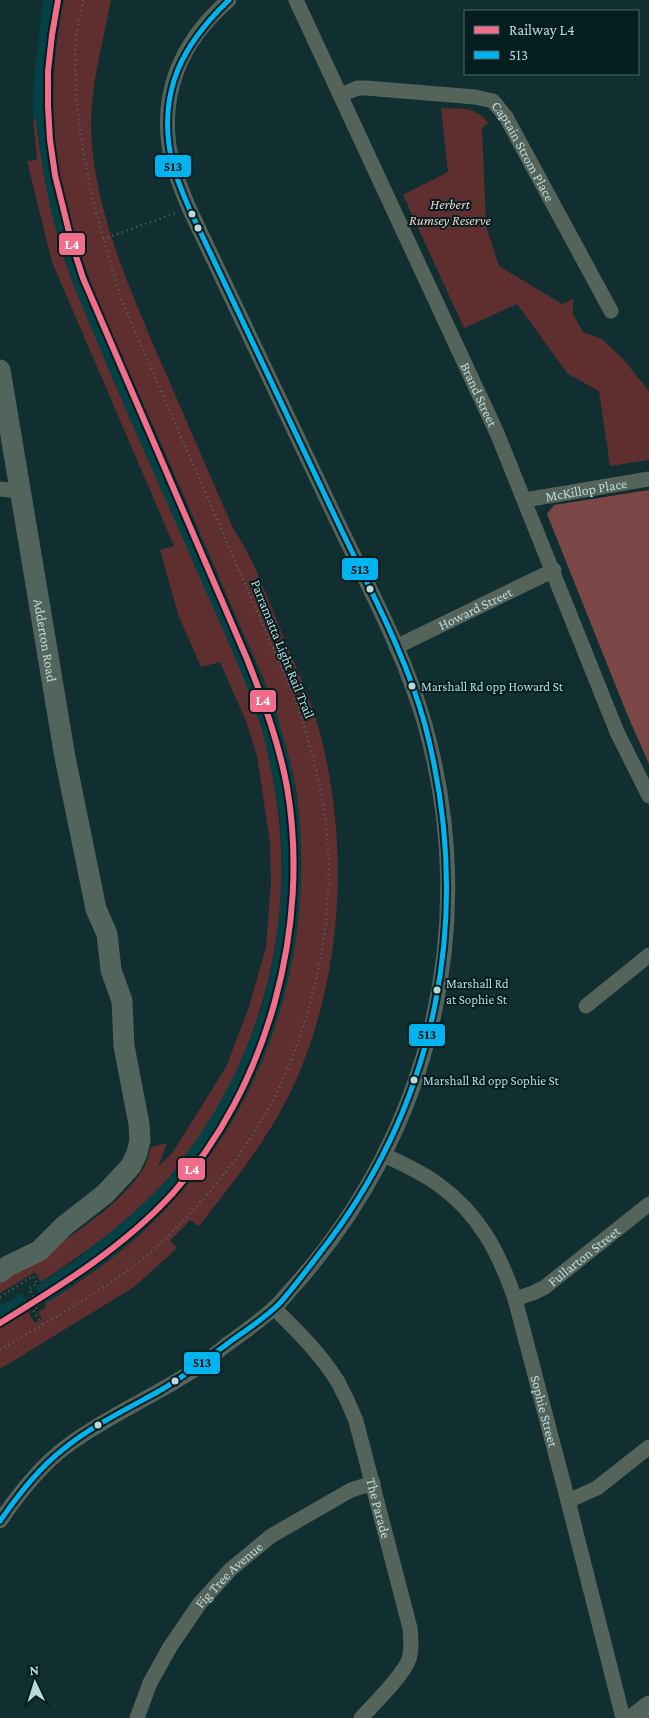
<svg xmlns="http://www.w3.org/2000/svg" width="649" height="1718" font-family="'Crimson Pro',serif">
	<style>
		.built { fill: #034145 }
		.green { fill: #5f2f30 }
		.forest { fill: #7a4646 }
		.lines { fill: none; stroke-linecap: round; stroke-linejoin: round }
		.path { stroke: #576660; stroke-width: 2.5; stroke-dasharray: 1 4; stroke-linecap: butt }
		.minor { stroke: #54645b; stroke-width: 15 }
		.tertiary { stroke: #54645b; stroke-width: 19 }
		.secondary { stroke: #52655d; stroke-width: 21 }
		.bus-1-casing { stroke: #041e20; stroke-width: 9 }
		.bus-1 { stroke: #00b5ef; stroke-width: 5 }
		.rail-1-casing { stroke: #041e20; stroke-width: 10 }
		.rail-1 { stroke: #f16d8a; stroke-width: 6 }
		.bus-dot { fill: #bad9db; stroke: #041e20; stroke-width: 2 }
		.labels { text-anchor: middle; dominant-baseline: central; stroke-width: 4; stroke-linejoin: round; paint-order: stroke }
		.bus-label { font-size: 13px; fill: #bad9db; stroke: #041e20; text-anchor: start }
		.street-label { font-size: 14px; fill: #bad9db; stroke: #041e20 }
		.park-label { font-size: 14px; font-style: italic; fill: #f2c9c7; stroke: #041e20 }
		.line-badge { stroke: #041e20; stroke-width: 2 }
		.badge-label { font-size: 14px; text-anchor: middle; font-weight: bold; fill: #fff }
		.pale-badge-label { font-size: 14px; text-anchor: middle; font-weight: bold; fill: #111 }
	</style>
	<rect width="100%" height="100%" fill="#112e30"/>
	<g class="built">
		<polygon points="43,0 64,0 54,65 54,115 57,152 62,186 72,227 85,268 116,342 274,705 290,760 295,788 300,824 301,896 295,948 288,985 278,1020 264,1058 242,1104 221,1139 190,1182 148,1227 111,1258 45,1304 35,1287 78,1258 129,1217 172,1173 252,1034 262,1007 275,951 281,896 282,849 280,817 273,778 263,732 248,691 94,336 72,281 55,230 40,156 36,120 33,118 34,78"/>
		<polygon points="22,1293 31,1308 0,1327 0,1306"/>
	</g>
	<g class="green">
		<path d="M64 0H111C102 48 87 96 92 146 99 221 130 289 159 358 184 415 208 471 233 528 239 538 245 547 250 558 262 581 271 607 281 631 296 667 313 703 322 741 349 851 342 974 297 1078 273 1133 236 1179 199 1226L190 1220 170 1241 177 1248 134 1287 0 1369V1327L27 1310 35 1323 42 1319 38 1312 46 1307 45 1304C81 1281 117 1257 148 1227 267 1113 319 952 296 789 291 761 282 733 274 705 261 671 245 638 231 605 203 540 175 475 146 410 120 350 91 291 72 228 50 155 48 74 64 0Z"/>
		<path d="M441 108C458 109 478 106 488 123L482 128 486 226 499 266 562 304 573 299V314L583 332 602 339 623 359 649 391V460L610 466 599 391 568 374 517 304 464 328 403 195 448 172Z"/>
		<path d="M33 118 36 120C42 175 53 229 72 281 112 381 157 479 200 578 222 628 246 678 262 730 266 743 268 756 271 769 299 900 270 1038 192 1146 185 1155 179 1165 172 1174 134 1217 88 1251 41 1282L35 1272 0 1293V1281C40 1256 125 1207 145 1165 148 1160 149 1153 151 1147L167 1143 158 1167 173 1152 226 1067 248 1010 266 948 271 882 270 843 257 756 246 721 220 662 201 667 179 617 160 550 174 546 52 262 27 161 37 160Z"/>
	</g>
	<polygon class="forest" points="649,490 649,764 627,714 547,514 554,505"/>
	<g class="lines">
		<g class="path">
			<polyline points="103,239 176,213"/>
			<polyline points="0,1297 33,1276 37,1283 29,1289 39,1306 33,1310 42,1325"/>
			<path d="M0 1350C56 1316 118 1284 165 1239 197 1208 227 1174 251 1137 308 1053 340 919 325 818 320 781 310 745 299 708L123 303C97 222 75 143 75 57 75 38 80 19 83 0"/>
		</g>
		<g class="minor">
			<path id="s1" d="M296 0 497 433 617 732 649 796"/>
			<path id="s2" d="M340 95 358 88H366L475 97 493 101 506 117 611 311"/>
			<polyline points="0,489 20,491"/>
			<path id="s3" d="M525 500 649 479"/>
			<path id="s4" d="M396 647 554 570"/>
			<polyline points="586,1006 649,955"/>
			<path id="s5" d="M384 1155C403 1164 422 1172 439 1185 479 1214 499 1252 515 1299L568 1501 623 1718"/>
			<path id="s6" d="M515 1299 533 1293 545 1287 649 1204"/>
			<path id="s7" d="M274 1308C297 1331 321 1354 338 1382 345 1395 351 1408 356 1421L410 1628C411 1639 412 1649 409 1659 403 1676 374 1704 361 1718"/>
			<polyline points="568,1501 597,1488 649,1447"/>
			<path d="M0 1521C19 1493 40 1466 67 1446 107 1416 153 1397 194 1370 205 1363 215 1354 225 1346 241 1334 259 1322 274 1308 282 1301 288 1292 295 1285 432 1131 481 923 425 725 405 655 370 590 339 525 289 419 239 314 189 208 182 191 175 175 171 157 158 94 181 41 229 0"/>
			<path id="s8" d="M137 1718 150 1683 170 1647 200 1603 231 1569 271 1536 351 1490 373 1483"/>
		</g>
		<polyline class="tertiary" points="632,1718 649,1705"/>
		<path class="secondary" id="s9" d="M0 370 65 757 96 909 107 934 111 970 122 1001 124 1046 139 1124 140 1140 137 1153 131 1166 105 1194 64 1226 39 1251 8 1266 0 1272"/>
		<g class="bus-1-casing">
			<path id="bus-1" d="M0 1521C18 1495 37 1470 61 1451 91 1426 127 1409 161 1390 186 1375 207 1359 231 1341 248 1329 265 1318 280 1303 294 1287 306 1271 319 1254 439 1102 474 912 425 725 406 655 370 590 339 525 289 419 239 314 189 208 182 192 175 175 171 157 158 91 182 45 229 0"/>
		</g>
		<use href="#bus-1" class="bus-1"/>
		<g class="rail-1-casing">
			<path id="rail-1" d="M0 1323C62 1285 124 1247 173 1193 268 1087 311 926 287 787 279 743 264 701 247 659L83 278 72 244 55 175 50 140 48 106V71L52 35 58 0"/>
		</g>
		<use href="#rail-1" class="rail-1"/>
	</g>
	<g class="bus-dot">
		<circle cx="192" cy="214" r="4.5"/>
		<circle cx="198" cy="228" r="4.5"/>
		<circle cx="370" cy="589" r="4.5"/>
		<circle cx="412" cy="686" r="4.5"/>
		<circle cx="437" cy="990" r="4.5"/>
		<circle cx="414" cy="1080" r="4.5"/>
		<circle cx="175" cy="1381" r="4.5"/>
		<circle cx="98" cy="1425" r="4.5"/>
	</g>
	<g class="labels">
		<g class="bus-label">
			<text x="421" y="686">Marshall Rd opp Howard St</text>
			<text x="446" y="983">Marshall Rd<tspan x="446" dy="16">at Sophie St</tspan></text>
			<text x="423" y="1080">Marshall Rd opp Sophie St</text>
		</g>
		<g class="street-label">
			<text stroke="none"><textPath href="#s2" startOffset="214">Captain Strom Place</textPath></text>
			<text stroke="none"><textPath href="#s1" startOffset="435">Brand Street</textPath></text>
			<text stroke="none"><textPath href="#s3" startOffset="62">McKillop Place</textPath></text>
			<text stroke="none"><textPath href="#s4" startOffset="88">Howard Street</textPath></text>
			<text stroke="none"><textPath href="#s9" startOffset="274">Adderton Road</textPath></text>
			<text transform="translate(283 649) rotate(68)">Parramatta Light Rail Trail</text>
			<text stroke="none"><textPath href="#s6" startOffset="82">Fullarton Street</textPath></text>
			<text stroke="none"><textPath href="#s5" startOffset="318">Sophie Street</textPath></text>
			<text stroke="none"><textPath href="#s7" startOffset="231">The Parade</textPath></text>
			<text stroke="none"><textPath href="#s8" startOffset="172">Fig Tree Avenue</textPath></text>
		</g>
		<g class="park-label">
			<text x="450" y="204">Herbert<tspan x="450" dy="16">Rumsey Reserve</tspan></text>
		</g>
	</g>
	<g class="line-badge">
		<rect x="154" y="154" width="38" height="24" rx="5" fill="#00b5ef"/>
		<rect x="58" y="232" width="28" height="24" rx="5" fill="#f16d8a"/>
		<rect x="341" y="557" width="38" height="24" rx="5" fill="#00b5ef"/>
		<rect x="249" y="689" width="28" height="24" rx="5" fill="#f16d8a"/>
		<rect x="408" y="1023" width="38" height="24" rx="5" fill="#00b5ef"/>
		<rect x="177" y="1157" width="29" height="24" rx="5" fill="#f16d8a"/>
		<rect x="183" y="1351" width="38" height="24" rx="5" fill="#00b5ef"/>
	</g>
	<g class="badge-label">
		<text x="72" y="249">L4</text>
		<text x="263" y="705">L4</text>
		<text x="192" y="1174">L4</text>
	</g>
	<g class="pale-badge-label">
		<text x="173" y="171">513</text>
		<text x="360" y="574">513</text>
		<text x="427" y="1039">513</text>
		<text x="202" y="1367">513</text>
	</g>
	<rect x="464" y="10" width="175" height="65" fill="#041e20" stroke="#4d696b"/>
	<rect x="474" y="26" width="25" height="8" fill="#f16d8a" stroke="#4d696b"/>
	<text x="509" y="35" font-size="15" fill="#bad9db">Railway L4</text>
	<rect x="474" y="51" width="25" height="8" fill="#00b5ef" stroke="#4d696b"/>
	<text x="509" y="60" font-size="15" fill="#bad9db">513</text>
	<g transform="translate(35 1683) rotate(356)" stroke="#041e20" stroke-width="4" paint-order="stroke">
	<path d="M0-4L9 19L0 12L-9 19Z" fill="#bad9db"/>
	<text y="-8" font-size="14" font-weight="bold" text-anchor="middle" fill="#bad9db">N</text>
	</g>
</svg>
